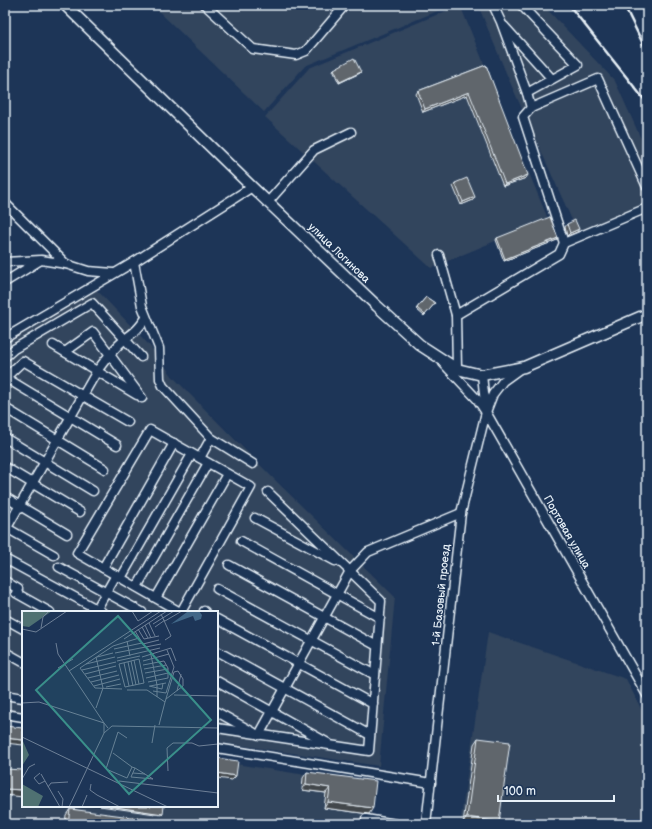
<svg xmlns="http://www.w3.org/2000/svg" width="652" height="829" font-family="'Balsamiq Sans',sans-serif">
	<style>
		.built { fill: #31445d }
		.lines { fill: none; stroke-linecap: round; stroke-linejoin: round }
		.minor-casing { stroke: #e8f1f8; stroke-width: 11 }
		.major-casing { stroke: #e8f1f8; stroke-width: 13 }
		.minor { stroke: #1d3557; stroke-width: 8 }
		.major { stroke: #1d3557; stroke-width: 10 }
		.rail { stroke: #e8f1f8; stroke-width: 2.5 }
		.wall { fill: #53585d; stroke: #e8f1f8 }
		.shaded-wall { fill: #43474c; stroke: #e8f1f8 }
		.building { fill: #60666c; stroke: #e8f1f8 }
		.labels { text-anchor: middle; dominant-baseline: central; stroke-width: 3; stroke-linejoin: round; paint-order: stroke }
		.street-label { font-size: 11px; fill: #e8f1f8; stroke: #1d3557 }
		.inset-road { fill: none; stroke: #6e8097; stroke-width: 1 }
		.view { fill: #3a8f8a; fill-opacity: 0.15; stroke: #3a8f8a; stroke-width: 2 }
		.inset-edge { fill: none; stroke: #e8f1f8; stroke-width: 2 }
	</style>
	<rect width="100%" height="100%" fill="#1d3557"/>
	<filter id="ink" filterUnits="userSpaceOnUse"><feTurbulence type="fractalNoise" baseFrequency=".025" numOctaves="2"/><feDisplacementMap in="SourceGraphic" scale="8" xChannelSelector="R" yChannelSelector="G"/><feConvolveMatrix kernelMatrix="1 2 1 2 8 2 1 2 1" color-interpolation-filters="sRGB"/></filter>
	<g filter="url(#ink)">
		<g class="built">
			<polygon points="152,5 452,5 305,66 264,112"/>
			<polygon points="460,5 548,219 431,268 265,117 309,68"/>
			<polygon points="478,5 543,5 615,81 647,152 647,212 581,240 509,80"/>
			<polygon points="95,288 151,347 173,377 272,477 395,597 379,766 217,742 217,612 23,612 23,712 5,709 5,342"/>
			<polygon points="488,632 626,679 647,720 647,824 460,824"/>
			<polygon points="5,727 23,730 23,806 217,806 217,761 376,786 370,824 5,824"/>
		</g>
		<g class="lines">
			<g class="minor-casing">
				<g id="minor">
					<polyline points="205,5 253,49 296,55 306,51 345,5"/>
					<polyline points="493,5 501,22 527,93"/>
					<polyline points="521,5 578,65 527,93 531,108 598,79 647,187"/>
					<polyline points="504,26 552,79"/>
					<polyline points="531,108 523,117 564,243"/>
					<polyline points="268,202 314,150 351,132"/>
					<polyline points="5,203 66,264"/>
					<polyline points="439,255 456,315 559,254 564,243 647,208"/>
					<polyline points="5,262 41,260 66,264 88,271 113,273"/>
					<polyline points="134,262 142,306 159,348 160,379 163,386 211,438 253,464"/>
					<polyline points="5,282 39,261"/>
					<polyline points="456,315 457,369"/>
					<polyline points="5,338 134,262 252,187"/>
					<polyline points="53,345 137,395"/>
					<polyline points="65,352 93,332 142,398"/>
					<polyline points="5,357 14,349 92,303 141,357"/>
					<polyline points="443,363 477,399 485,411"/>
					<polyline points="482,375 486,412 647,695"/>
					<polyline points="5,378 23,361 128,422"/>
					<polyline points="6,378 117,445"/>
					<polyline points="5,408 105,469"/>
					<polyline points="5,438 93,491"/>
					<polyline points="200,458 211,438"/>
					<polyline points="5,467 80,512"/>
					<polyline points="5,497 67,534"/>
					<polyline points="255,518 335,561"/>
					<polyline points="5,527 54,555"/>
					<path d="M5 531 97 371C105 360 113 349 124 340 135 331 137 331 146 318"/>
					<polyline points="241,541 380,618"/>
					<polyline points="5,559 102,612"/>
					<polyline points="229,565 377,646"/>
					<polyline points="59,567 142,612"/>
					<polyline points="103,568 174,443"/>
					<polyline points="121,578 192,454"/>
					<polyline points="5,581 18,589 16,593 50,612"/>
					<polyline points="137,587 208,463"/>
					<polyline points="217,589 375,675"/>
					<polyline points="156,598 227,474"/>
					<polyline points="204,611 205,612"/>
					<polyline points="95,612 116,575"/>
					<polyline points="180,612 77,553 150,430 251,487 181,612"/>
					<polyline points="5,619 23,629"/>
					<polyline points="217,619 373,704"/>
					<polyline points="217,651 370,735"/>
					<polyline points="5,652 23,662"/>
					<polyline points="217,681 328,743"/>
					<polyline points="5,695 23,698"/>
					<polyline points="217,712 253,732"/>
					<polyline points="5,714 23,717"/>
					<polyline points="217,728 369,751 381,601 268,492"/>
					<polyline points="259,735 350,571 368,552 461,513"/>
					<polyline points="217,748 431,783"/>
					<polyline points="366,819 396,824"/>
					<polyline points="426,824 461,513 486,412 493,394 503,381 521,368"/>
				</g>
			</g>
			<g class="major-casing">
				<polyline id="major" points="65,5 252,187 377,306 420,345 457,369 482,375 524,367 647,314"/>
			</g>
			<use href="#minor" class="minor"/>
			<use href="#major" class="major"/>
			<g class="rail">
				<polyline points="569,5 647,103"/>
				<polyline points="624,5 647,52"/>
			</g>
		</g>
		<g class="wall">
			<polygon points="486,65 526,178 503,186 467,95 423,112 416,94 418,91"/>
			<polygon points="334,69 360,73 339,83 333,70"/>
			<polygon points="455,183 473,200 461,205 453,186"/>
			<polygon points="567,224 577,232 567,236 565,227"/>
			<polygon points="497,238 558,238 557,240 504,261 496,240"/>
			<polygon points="426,297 435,303 424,316 416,309"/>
			<polygon points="478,738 498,824 469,824 463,823 474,744"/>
			<polygon points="307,772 369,814 324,808 326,793 302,790 303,778"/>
			<polygon points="70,809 154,824 65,824 66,815"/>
		</g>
		<g class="shaded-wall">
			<polygon points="361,72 360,73 339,83 340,82"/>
			<polygon points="469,92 467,95 423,112 425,109"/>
			<polygon points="528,175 526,178 503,186 505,184"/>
			<polygon points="475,197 473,200 461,205 463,202"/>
			<polygon points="579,229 577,232 567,236 570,233"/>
			<polygon points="558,238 557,240 504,261 505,259"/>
			<polygon points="5,738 23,740 23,745 5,743"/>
			<polygon points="217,773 236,776 232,780 217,778"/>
			<polygon points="306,784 330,788 326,793 302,790"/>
			<polygon points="5,789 23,790 23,797 5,795"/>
			<polygon points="328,802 373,808 369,814 324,808"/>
			<polygon points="100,806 109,806 163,814 162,815"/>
			<polygon points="467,817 499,822 498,824 469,824 463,823"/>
		</g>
		<g class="building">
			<polygon points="354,58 361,72 340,82 334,69"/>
			<polygon points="486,65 528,175 505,184 469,92 425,109 418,91"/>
			<polygon points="467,178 475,197 463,202 455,183"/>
			<polygon points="550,217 558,238 505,259 497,238"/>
			<polygon points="575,220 579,229 570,233 567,224"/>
			<polygon points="426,297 435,303 425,315 417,308"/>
			<polygon points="5,726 23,728 23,740 5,738"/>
			<polygon points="478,738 510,742 499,822 467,817"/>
			<polygon points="217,758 238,761 236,776 217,773"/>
			<polygon points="5,769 23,770 23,790 5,789"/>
			<polygon points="307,772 376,781 373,808 328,802 330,788 306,784"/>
			<polygon points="109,806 164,806 163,814"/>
			<polygon points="70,809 154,820 154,824 68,824"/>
			<polygon points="209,821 224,824 209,824"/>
		</g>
	</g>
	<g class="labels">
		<g class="street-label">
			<text transform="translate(339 253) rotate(44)">улица Логинова</text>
			<text transform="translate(567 532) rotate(60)">Портовая улица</text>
			<text transform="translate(441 595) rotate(-84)">1-й Базовый проезд</text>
		</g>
	</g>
	<g transform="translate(22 611)">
		<rect width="196" height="196" fill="#1d3557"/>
		<path d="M0 0H30L7 16 0 15ZM0 128 7 144 0 155ZM0 173 21 185 16 196H0Z" fill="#4f7172"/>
		<path d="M177 0 180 4 179 8 173 10 171 5 149 13 165 1Z" fill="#416788"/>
		<path class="inset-road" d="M110 0 116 10 131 0M139 3 149 25 143 29M143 10 160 0M127 12 133 25M131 13 152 0M123 14 129 27M120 16 126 27M133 16 143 9M19 17 21 6 27 0M0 18 14 21 45 0M116 18 122 28 137 25M113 20 121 33 137 29M102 28 145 0M105 30 108 45M34 32 36 43 82 112V122M92 38 120 32M128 39 135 74V86M93 42 139 33M75 46 91 42M120 46 149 37 154 50M95 47 138 37M117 48 122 72 103 76 97 53ZM112 49 117 73M95 50 118 45M109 50 114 74M121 50 147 43M106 51 111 75M102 52 107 75M64 53 93 46M121 54 142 50 146 57V67L126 71M36 57 51 48M122 58 144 54M60 59 94 51M47 60 139 0M123 62 146 58M63 63 94 55M66 67 95 60M124 67 146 62M69 71 97 64M72 75 98 68M127 75 140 78 141 72M128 75 144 72M84 76 99 73M100 78 73 77 58 57 91 35 117 27M105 79H125L143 91M131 80 144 82 152 56 145 39M155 80 159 63M152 84 196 85M0 92 17 91 82 112 86 117M74 97 81 77 74 46M137 114 143 91 152 61 156 60 161 68V75L144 88M0 126 146 196M105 127 96 121 84 158 105 167 110 156 113 157 109 166 131 168M130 132 133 114M91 142 110 156M113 157 131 168M146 160 145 137 151 132H170L177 135 196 133M18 162 12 167 17 173 23 170M111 162 123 163M19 163 38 196M0 168 7 156 13 153M97 170 196 182M69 173 68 179 75 184 98 196M26 176 29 172 46 171M36 180 41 188 40 196M47 196 82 122 90 115 196 117M60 196 65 184"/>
		<path class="view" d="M96 5 189 109 107 183 14 79Z"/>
		<rect width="196" height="196" class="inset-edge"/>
	</g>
	<rect width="652" height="829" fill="none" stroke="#1d3557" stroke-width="20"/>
	<rect x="10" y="10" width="632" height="809" fill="none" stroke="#e8f1f8" stroke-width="1.5" filter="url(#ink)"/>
	<path d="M498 795v6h116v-6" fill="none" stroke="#e8f1f8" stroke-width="2"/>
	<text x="504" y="795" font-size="12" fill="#e8f1f8" stroke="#1d3557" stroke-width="3" paint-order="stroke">100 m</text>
</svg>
